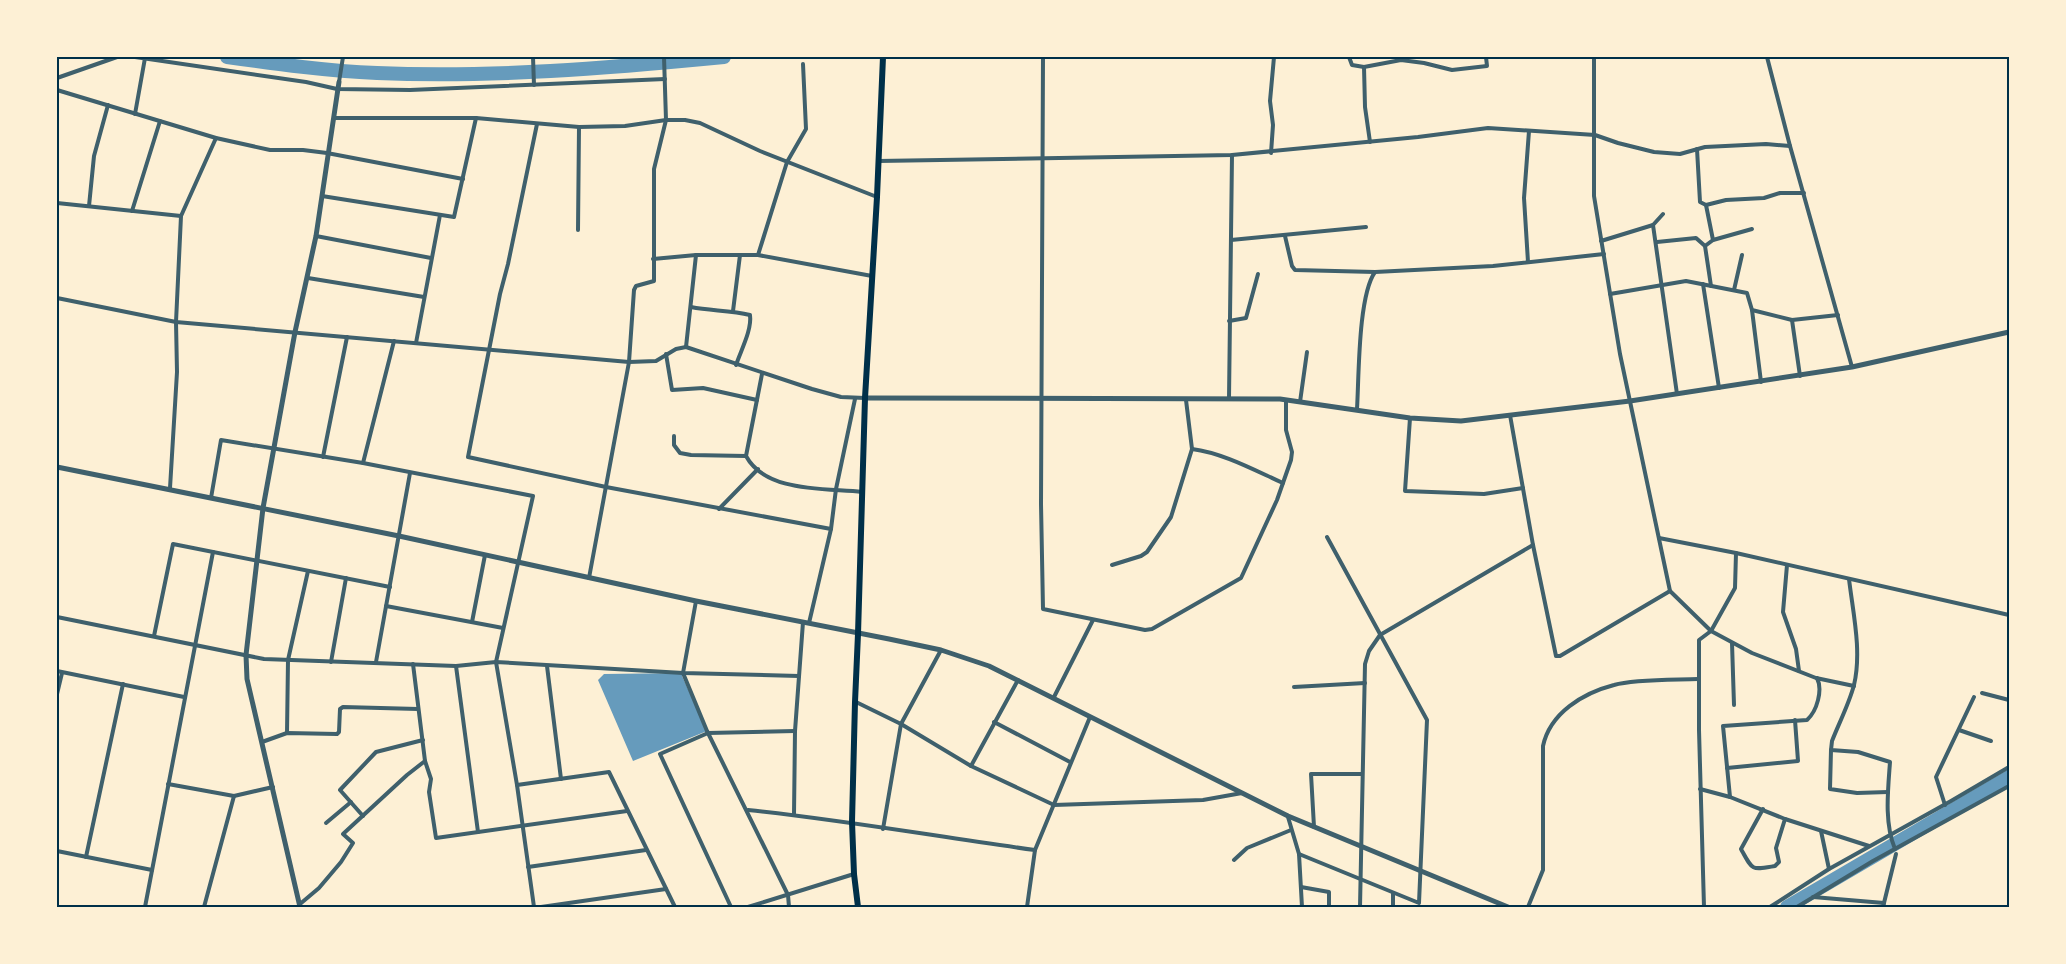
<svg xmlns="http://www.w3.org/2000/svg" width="2066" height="964" font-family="'Libre Baskerville',serif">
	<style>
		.water { fill: #669bbc }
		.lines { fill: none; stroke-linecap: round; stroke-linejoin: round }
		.river { stroke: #669bbc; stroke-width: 14 }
		.minor { stroke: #3f606c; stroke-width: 4 }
		.tertiary { stroke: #3f606c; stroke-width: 5 }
		.secondary { stroke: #003049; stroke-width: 6 }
		.neatline { fill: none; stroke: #003049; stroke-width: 2 }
	</style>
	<rect width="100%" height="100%" fill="#fdf0d5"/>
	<polygon class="water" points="683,673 682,676 707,731 633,761 598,680 604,674"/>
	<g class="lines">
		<g class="river">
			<path d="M227 57C277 64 327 71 377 73 491 78 610 68 724 57"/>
			<polyline points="1787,907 2009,777"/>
		</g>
		<g class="minor">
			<polyline points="135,57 306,82 337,89 410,90 665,79"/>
			<polyline points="395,57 447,57"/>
			<polyline points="533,57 534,85"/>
			<polyline points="1043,57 1041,504 1043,609 1145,630 1152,629 1241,578 1277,500 1291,460 1292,452 1286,430 1286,400"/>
			<polyline points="1349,57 1352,65 1364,67 1401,60 1424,63 1452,70 1487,66 1486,57"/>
			<polyline points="1594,57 1594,196 1620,354 1670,591 1711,631 1752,653 1816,678 1854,686"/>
			<polyline points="1767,57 1790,146 1852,367"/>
			<polyline points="1364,67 1365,107 1370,142"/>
			<polyline points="57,78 117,57"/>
			<polyline points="339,82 343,57"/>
			<polyline points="57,90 216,138 270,150 303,150 327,153 463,179"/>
			<polyline points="135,114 145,58"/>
			<polyline points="334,118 476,118 579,127 625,126 666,120 685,120 700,123 760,151 877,197"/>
			<polyline points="537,124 508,264 500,294 468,457 606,487 831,529"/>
			<polyline points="1697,149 1700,202 1706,205 1713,240 1705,246"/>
			<polyline points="1271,153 1273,125 1270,101 1274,57"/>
			<polyline points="878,161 1232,155 1418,137 1488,128 1595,135 1618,143 1654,152 1680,154 1705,147 1766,144 1790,146"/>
			<polyline points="322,196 454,217 476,118"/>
			<polyline points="57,203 181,216"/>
			<polyline points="1706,205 1726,200 1764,198 1780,193 1804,193"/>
			<polyline points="89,206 94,156 108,105"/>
			<polyline points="132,211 160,121"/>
			<polyline points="1663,214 1653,225 1677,394"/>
			<polyline points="578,230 579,127"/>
			<polyline points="316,236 431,258"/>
			<polyline points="1285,236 1292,266 1295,270 1375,272"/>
			<polyline points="1231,240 1366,227"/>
			<polyline points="1713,240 1752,229"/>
			<polyline points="1601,241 1653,225"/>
			<polyline points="1657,242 1696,238 1705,246 1711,286"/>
			<polyline points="758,255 787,162 806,129 803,64"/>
			<polyline points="653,259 696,255 758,255 872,276"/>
			<polyline points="1528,262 1524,198 1529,131"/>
			<polyline points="308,278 424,297"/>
			<polyline points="1703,284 1719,388"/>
			<polyline points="1734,290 1742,255"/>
			<polyline points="1610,294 1686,281 1747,293 1752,310 1792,320 1838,315"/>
			<polyline points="57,298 176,322 629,362 656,361 676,349 686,347 812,389 841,397 865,398"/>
			<path d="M691 307C711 311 730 310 750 315 752 330 741 350 736 365"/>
			<polyline points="1752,310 1761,382"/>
			<polyline points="733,311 740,255"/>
			<polyline points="1792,320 1800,376"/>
			<polyline points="1229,321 1246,318 1258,274"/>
			<polyline points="416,343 440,215"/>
			<polyline points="686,347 696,255"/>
			<polyline points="666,354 672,390 703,388 757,400"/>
			<path d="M762 374 746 456C766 493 826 488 862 492"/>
			<polyline points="1229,399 1232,155"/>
			<polyline points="1300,402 1307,352"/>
			<path d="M1357 409C1359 377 1358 296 1375 272L1493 266 1604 254"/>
			<polyline points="1510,415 1533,545 1556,656 1560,656 1670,591"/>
			<polyline points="1410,418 1405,491 1484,494 1523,488"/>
			<polyline points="674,436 674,445 680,453 691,455 746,456"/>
			<path d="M1192 449C1223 453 1254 470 1283 483"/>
			<polyline points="323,457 347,337"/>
			<polyline points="363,463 394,341"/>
			<polyline points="170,488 177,372 176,322 181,216 216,138"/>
			<polyline points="211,498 221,440 363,463 533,496 496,662 517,785 534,907"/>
			<polyline points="719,509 758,469"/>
			<polyline points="1659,538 1736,553 2009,615"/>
			<polyline points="1112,565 1141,556 1147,552 1171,517 1192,449 1186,400"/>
			<polyline points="1787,565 1783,612 1796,649 1799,671"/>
			<polyline points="589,578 629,362 634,290 636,286 654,281 654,169 666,120 664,57"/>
			<path d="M1849 579C1853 613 1862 651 1854 685 1849 704 1839 723 1832 741L1831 750 1858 752 1890 762C1888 790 1884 823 1895 849"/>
			<polyline points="696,601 683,673 707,731 788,895 789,907"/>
			<polyline points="386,606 503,628"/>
			<polyline points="57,617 264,659 456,666 496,662 683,673 799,676"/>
			<polyline points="472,622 485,555"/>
			<polyline points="809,623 831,529 836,489 855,399"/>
			<polyline points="154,636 173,544 390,587"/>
			<polyline points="1732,643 1734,705"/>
			<polyline points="331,662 346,578"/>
			<polyline points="376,662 410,473"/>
			<polyline points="413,664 425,761 431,779 429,792 436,838 627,811"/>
			<polyline points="456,666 478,832"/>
			<polyline points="547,666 561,779"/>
			<polyline points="57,671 184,697"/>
			<polyline points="1294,687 1365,683"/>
			<polyline points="1982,693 2009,700"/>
			<polyline points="57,694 62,673"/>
			<polyline points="1054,697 1093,620"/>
			<polyline points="856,702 901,724 971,766 1054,805 1203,800 1242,793"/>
			<polyline points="994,722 1070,762"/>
			<polyline points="1959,730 1991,741"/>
			<polyline points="287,733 288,660 308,571"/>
			<polyline points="262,742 287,733 337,734 339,732 340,709 343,707 418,709"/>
			<polyline points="1831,750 1830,789 1857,793 1888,792"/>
			<polyline points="971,766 1018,680"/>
			<polyline points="1727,768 1798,761 1795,720"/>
			<polyline points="168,784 234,796 273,787"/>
			<polyline points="517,785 609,772 675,907"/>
			<polyline points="1700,789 1730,797 1785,819 1869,846"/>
			<path d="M1730 797 1723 726 1807 720C1817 711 1823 690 1817 678"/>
			<polyline points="1945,805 1936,777 1974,697"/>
			<path d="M1763 809 1741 849C1753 871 1751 870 1775 866L1779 862 1776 848 1785 819"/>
			<path d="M748 810C844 820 939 837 1035 850"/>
			<polyline points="794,815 795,731 803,622"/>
			<polyline points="363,816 340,790 376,752 423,740"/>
			<polyline points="1288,817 1299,854 1302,907"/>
			<polyline points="326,823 351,802"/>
			<polyline points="1314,827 1311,774 1362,774"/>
			<polyline points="883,829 901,724 941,650"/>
			<polyline points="1821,831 1829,869"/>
			<polyline points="57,851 152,870"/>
			<polyline points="1299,854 1419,903 1427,720 1327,537"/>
			<polyline points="86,857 123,684"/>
			<polyline points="1234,860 1247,848 1291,830"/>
			<polyline points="528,867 646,850"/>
			<polyline points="1301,887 1329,892 1329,907"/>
			<polyline points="1813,897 1884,903"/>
			<polyline points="300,904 319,888 341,862 353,843 343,834 407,775 425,761"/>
			<polyline points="145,907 213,552"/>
			<polyline points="204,907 234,796"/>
			<polyline points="541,907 666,889"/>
			<polyline points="731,907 660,754 708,733 795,731"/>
			<polyline points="748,907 854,874"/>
			<polyline points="1027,907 1035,850 1090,717"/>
			<polyline points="1360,907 1365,664 1369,651 1380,635 1533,545"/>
			<polyline points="1393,907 1393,893"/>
			<path d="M1528 907 1543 870V746C1550 713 1583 693 1614 685 1635 679 1675 680 1698 679"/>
			<polyline points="1704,907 1699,730 1699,640 1711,631 1735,588 1736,553"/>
			<polyline points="1770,907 1829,869 1951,801 2009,767"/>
			<polyline points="1797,907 1873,861 2009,786"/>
			<polyline points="1883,907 1896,854"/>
		</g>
		<g class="tertiary">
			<polyline points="865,398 1280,399 1410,418 1461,421 1630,401 1852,367 2009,332"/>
			<polyline points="57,467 399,536 696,601 889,639 941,650 989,666 1288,816 1508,907"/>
			<polyline points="300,907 247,679 246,655 263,508 295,332 316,236 339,82"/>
		</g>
		<polyline class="secondary" points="858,907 854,874 852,822 855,702 858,634 865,398 877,197 883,57"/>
	</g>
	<rect width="2066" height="964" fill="none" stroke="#fdf0d5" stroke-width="117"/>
	<rect x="58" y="58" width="1950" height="848" class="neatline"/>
</svg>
